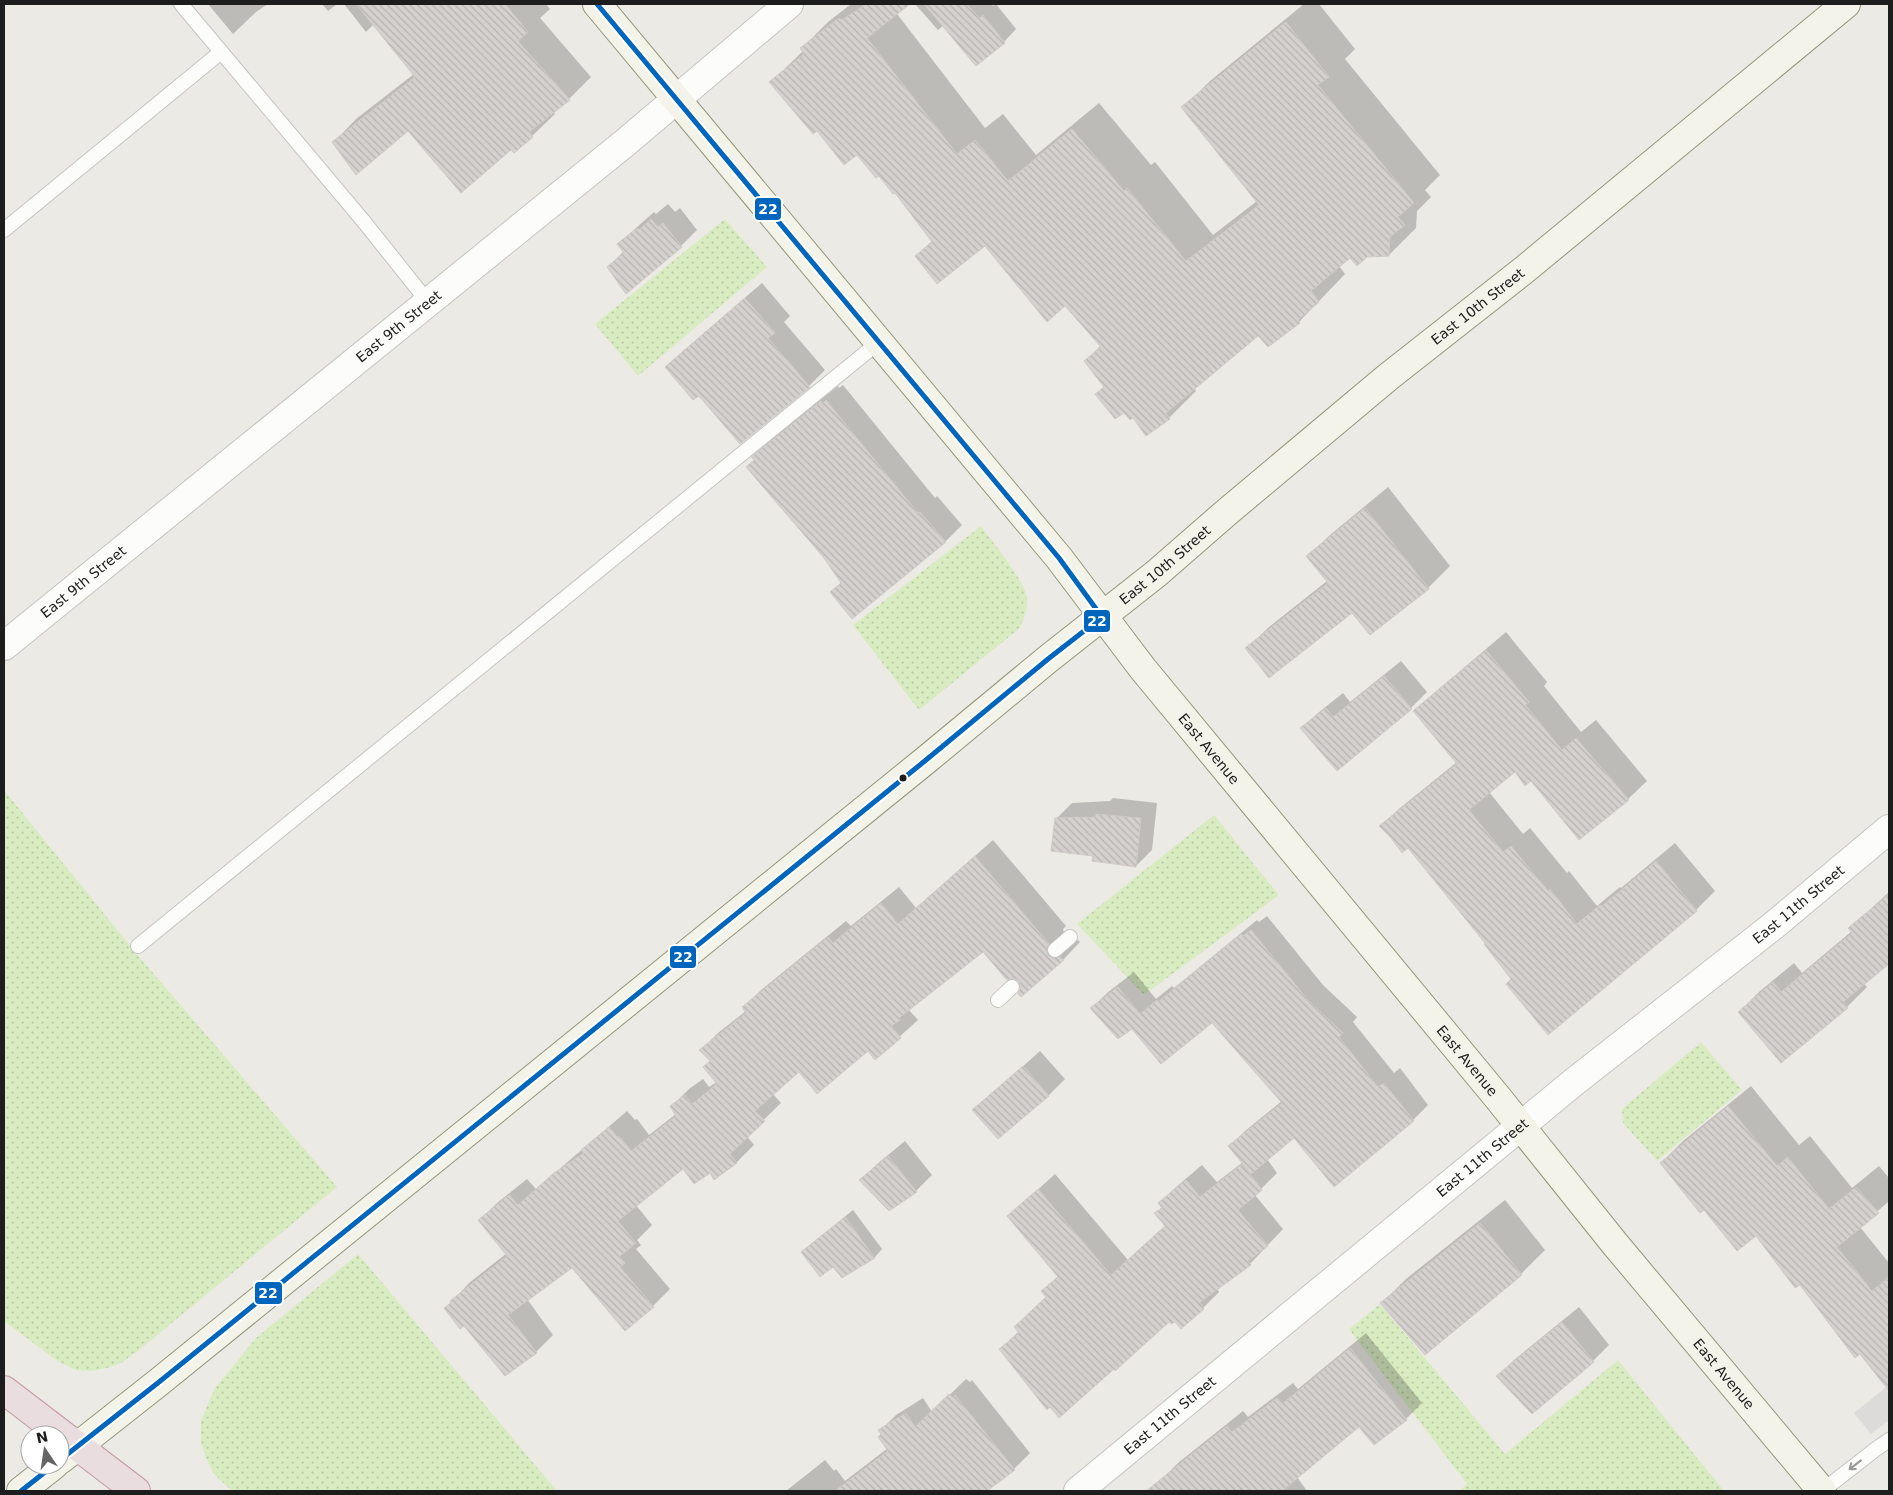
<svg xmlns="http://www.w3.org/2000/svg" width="1893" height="1495" font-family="'DejaVu Sans',sans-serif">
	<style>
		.grass { fill: url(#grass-dots) }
		.parking { fill: #dcdbd9 }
		.shadow { fill: #0003 }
		.building { fill: url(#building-back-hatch); stroke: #cfcbc6 }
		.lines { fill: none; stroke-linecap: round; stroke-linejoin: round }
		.lane-casing { stroke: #c4c4c1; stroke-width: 16 }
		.street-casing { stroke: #c4c4c1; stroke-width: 30 }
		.secondary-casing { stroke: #95967c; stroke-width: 30 }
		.highway-casing { stroke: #c39ba6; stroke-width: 30 }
		.lane { stroke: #fcfcfb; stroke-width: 14 }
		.street { stroke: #fcfcfb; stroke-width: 28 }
		.secondary { stroke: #f3f3e9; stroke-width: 28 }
		.highway { stroke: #eadddf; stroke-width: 28 }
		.bus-1-casing { stroke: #fff; stroke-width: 9 }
		.bus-1 { stroke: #0065bd; stroke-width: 5 }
		.oneway { stroke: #989897 }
		.bus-dot { fill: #1d1d1d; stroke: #fff; stroke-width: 2 }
		.labels { text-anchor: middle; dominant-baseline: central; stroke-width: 4; stroke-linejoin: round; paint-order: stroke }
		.street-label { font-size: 14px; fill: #1d1d1d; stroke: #fff }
		.line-badge { stroke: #fff; stroke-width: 2 }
		.badge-label { font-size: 14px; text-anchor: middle; font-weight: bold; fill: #fff }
	</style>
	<defs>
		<pattern id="grass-dots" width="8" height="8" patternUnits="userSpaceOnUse" patternTransform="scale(1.25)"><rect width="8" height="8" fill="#d9ecc1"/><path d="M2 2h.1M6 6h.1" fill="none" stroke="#bacaa5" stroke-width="1.8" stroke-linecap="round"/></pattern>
		<pattern id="building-back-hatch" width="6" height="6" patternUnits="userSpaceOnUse" patternTransform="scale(1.25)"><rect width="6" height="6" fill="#d4d1ce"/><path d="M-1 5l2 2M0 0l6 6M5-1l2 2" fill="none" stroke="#b6b3b0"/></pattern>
	</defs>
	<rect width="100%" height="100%" fill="#eceae5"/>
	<g class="grass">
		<polygon points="725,219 767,267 638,376 595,324"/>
		<path d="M981 526C993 543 1024 579 1027 598 1028 608 1024 619 1020 628L919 710 853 625Z"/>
		<polygon points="4,790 135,952 337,1187 139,1350 121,1363 107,1368 92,1371 75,1370 56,1360 4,1321"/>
		<polygon points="1214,815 1279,895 1144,995 1077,924"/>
		<polygon points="1701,1042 1742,1090 1657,1161 1623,1123 1622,1109"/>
		<polygon points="358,1254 557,1491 232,1491 214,1474 205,1456 201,1442 201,1420 215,1388 256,1338"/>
		<polygon points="1380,1304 1505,1454 1618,1360 1724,1491 1459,1491 1467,1484 1349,1329"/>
	</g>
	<polygon class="parking" points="1889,1385 1889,1420 1871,1434 1854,1413"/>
	<g class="shadow">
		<polygon points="208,4 268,4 256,12 233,34"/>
		<polygon points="322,4 337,4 328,11"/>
		<polygon points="344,4 546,4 550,9 540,18 591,77 569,99 553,111 555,114 532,136 511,149 409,130 334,142 356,119 414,74 374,24 366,32"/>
		<polygon points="851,4 896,4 898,6 894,10 985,128 1003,114 1036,155 1099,103 1151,165 1155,162 1213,235 1257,201 1183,108 1210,81 1304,4 1319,4 1355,49 1345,59 1440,175 1425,190 1431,197 1417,211 1416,228 1389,255 1351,256 1339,266 1345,274 1299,322 1259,334 1194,388 1196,391 1169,418 1134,416 1097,394 1105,386 1086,361 1101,345 1065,304 985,245 916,256 933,240 895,192 857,153 817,130 771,82 803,51 801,49 828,22"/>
		<polygon points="915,4 991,4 993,6 996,4 1016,29 1004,42 944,25 938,30"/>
		<polygon points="668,204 675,212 680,208 697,230 681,246 627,292 608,267 624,251 618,244 654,212 656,214"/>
		<polygon points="762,283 790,316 784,322 825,370 809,386 699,394 667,367 683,351"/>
		<polygon points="843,385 935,498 937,496 962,525 946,541 852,618 842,582 819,551 747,467 755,459 753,457 769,441 838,386 839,388"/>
		<polygon points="1388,487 1450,566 1428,588 1352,611 1247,648 1269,627 1327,581 1308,556 1330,535"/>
		<polygon points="1506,632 1547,682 1544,686 1581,732 1596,720 1647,781 1628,799 1532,779 1516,770 1489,792 1523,834 1530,828 1567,873 1569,871 1597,906 1620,887 1621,888 1675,843 1715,891 1696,910 1512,979 1487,943 1408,846 1392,837 1381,826 1400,808 1457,762 1415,711 1434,693"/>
		<polygon points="1401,661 1427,692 1411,708 1302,728 1318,713 1343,693 1350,702"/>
		<polygon points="1113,798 1157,803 1152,850 1136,866 1095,855 1056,819 1072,803 1110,801"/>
		<polygon points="993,840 1066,926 1063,929 1065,938 1070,942 1078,940 1080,942 1063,960 1022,989 1020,981 984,951 909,1010 918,1020 876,1058 868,1049 799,1070 773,1094 781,1103 747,1136 754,1145 737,1162 715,1178 710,1171 683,1167 636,1205 652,1225 637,1240 641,1245 636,1249 670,1289 653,1306 572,1266 527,1299 553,1335 536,1352 464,1324 446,1308 469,1283 507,1253 480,1220 497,1203 527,1179 536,1189 627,1111 635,1120 637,1119 649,1135 676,1114 672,1106 689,1089 703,1079 709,1087 717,1082 711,1061 701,1050 718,1033 746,1011 744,1007 761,990 846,921 851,926 899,887 916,908"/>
		<polygon points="1889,892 1889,963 1864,984 1867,987 1847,1007 1739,1012 1759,992 1794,963 1802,973 1852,931 1850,928"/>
		<polygon points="1267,916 1323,985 1357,1017 1353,1022 1394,1073 1400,1068 1428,1105 1413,1120 1294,1137 1267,1159 1277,1173 1255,1195 1283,1229 1250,1264 1217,1288 1219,1292 1203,1308 1175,1320 1169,1320 1114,1368 1050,1406 1001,1349 1019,1331 1047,1297 1043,1291 1059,1275 1009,1216 1055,1174 1128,1260 1166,1225 1156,1213 1162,1207 1160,1203 1176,1187 1202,1165 1217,1182 1243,1162 1230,1146 1245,1131 1282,1101 1212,1021 1132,1027 1092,1008 1107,993 1134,972 1156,999 1172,986 1174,988 1257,920 1259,922"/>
		<polygon points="1040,1051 1065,1079 1049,1095 998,1137 974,1110"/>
		<polygon points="1751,1086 1799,1145 1810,1136 1852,1188 1879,1166 1889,1178 1889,1201 1860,1227 1889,1263 1889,1360 1875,1372 1757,1234 1704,1208 1661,1163 1683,1141"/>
		<polygon points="905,1141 932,1175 916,1191 861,1180 877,1164"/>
		<polygon points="1505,1200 1545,1250 1521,1274 1382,1303 1406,1279"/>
		<polygon points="853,1210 882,1249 875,1257 842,1276 833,1265 810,1245"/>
		<polygon points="1579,1307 1609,1345 1593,1361 1498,1376 1514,1360"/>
		<polygon points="1366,1333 1422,1403 1406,1419 1374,1444 1360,1425 1297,1477 1307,1491 1166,1491 1170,1489 1162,1479 1178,1463 1243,1411 1248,1417 1293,1383 1298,1389"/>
		<polygon points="966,1379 970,1382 972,1380 1030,1453 1014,1469 985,1491 979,1491 974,1485 966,1491 786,1491 825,1460 834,1471 836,1469 845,1481 888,1448 880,1431 896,1415 923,1398 932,1412"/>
	</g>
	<g class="building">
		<polygon points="356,4 505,4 528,32 518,41 570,100 529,132 533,137 514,153 511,150 461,193 408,131 356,175 332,142 415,77"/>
		<polygon points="866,4 910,4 867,38 957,154 975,140 1008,181 1072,129 1124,191 1127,188 1186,261 1259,205 1181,107 1286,22 1329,77 1318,85 1414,203 1398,217 1405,225 1390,237 1389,256 1367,257 1357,266 1350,258 1311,291 1319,302 1298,320 1300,323 1268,347 1258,336 1166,413 1170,419 1146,436 1133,418 1130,420 1124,413 1115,419 1095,394 1104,387 1084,361 1101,347 1065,306 1047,322 985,246 937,284 915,256 932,242 895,193 893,194 879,176 876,178 857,155 844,165 817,131 813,134 769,82 804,54 800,48 839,18 842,20"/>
		<polygon points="924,4 967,4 979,18 983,15 1005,43 976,66"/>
		<polygon points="651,219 658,227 663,223 682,247 626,294 607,267 624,253 617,244 637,228 639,230"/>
		<polygon points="745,298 775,333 768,338 810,387 740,444 699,396 693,400 665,367"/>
		<polygon points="826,400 918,513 920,512 946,542 852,619 830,592 841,583 824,558 746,467 754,460 751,457 821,401 823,403"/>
		<polygon points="1365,508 1429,589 1370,635 1352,613 1269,678 1245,648 1328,583 1306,556"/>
		<polygon points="1486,650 1529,702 1525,705 1562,750 1576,738 1629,800 1579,840 1531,781 1525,786 1515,772 1469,810 1503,852 1511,846 1548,891 1550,889 1577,924 1600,905 1602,906 1656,861 1697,911 1548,1035 1506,984 1511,979 1484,944 1485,943 1408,848 1402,853 1391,838 1379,826 1457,764 1413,711"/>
		<polygon points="1384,676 1412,709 1337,771 1300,728 1326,708 1333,717"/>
		<polygon points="1096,814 1141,818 1136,867 1092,861 1093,856 1051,851 1055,818 1096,817"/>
		<polygon points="975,856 1049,944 1047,948 1048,955 1053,958 1060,957 1064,960 1021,997 1018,994 1020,989 1019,981 1014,979 1007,980 983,952 899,1018 900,1020 891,1026 901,1038 875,1060 868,1051 817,1094 799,1072 755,1111 765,1121 730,1154 737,1163 714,1180 710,1173 694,1184 683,1169 618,1221 636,1243 619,1257 625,1263 620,1267 654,1307 625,1331 572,1268 508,1315 537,1353 505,1376 464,1326 460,1329 444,1308 452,1302 450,1301 507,1256 478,1220 509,1195 518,1205 554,1173 584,1153 581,1150 609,1127 617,1137 619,1136 631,1151 676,1116 670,1106 685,1095 692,1104 717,1084 703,1067 710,1061 699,1050 746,1013 742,1007 828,937 833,943 881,903 898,924"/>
		<polygon points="1889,894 1889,964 1843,1002 1848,1008 1781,1063 1738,1012 1773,982 1781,992 1852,933 1848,928"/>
		<polygon points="1251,930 1308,1000 1343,1033 1339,1037 1378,1087 1384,1083 1414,1121 1334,1187 1294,1138 1251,1174 1228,1146 1282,1103 1212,1023 1161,1064 1132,1029 1118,1039 1090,1008 1118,987 1140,1014 1157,1000 1158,1002 1241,934 1243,936"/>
		<polygon points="1023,1066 1049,1096 998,1139 972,1110"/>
		<polygon points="1728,1106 1777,1166 1788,1157 1829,1209 1856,1187 1879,1213 1837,1247 1872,1291 1889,1277 1889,1391 1860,1354 1855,1358 1800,1285 1795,1288 1756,1236 1737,1251 1704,1210 1700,1213 1660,1163"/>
		<polygon points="888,1156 917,1192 889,1211 859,1180"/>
		<polygon points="1242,1164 1262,1190 1238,1210 1268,1246 1248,1261 1251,1265 1200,1302 1204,1309 1181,1329 1175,1322 1171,1324 1169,1322 1115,1371 1114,1369 1059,1418 1050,1407 1047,1410 999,1349 1019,1333 1014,1327 1046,1297 1041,1291 1058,1277 1007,1216 1038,1189 1111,1275 1165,1226 1154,1213 1162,1208 1158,1203 1186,1180 1200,1197"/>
		<polygon points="845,1217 875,1258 842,1278 833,1267 820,1277 801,1252"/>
		<polygon points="1480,1223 1522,1275 1425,1355 1380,1303"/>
		<polygon points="1562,1322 1594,1362 1532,1414 1496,1376"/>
		<polygon points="1350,1348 1407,1420 1374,1445 1359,1427 1282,1491 1146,1491 1227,1426 1232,1432 1277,1398 1282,1404"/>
		<polygon points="949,1394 953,1398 955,1395 1015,1470 987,1491 835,1491 888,1451 878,1437 881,1434 878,1430 906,1413 915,1427"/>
	</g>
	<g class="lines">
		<g class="lane-casing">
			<g id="lane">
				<polyline points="181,4 365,223 428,302"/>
				<polyline points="4,230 221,52"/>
				<polyline points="138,946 879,342"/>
				<polyline points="1055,950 1070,937"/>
				<polyline points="998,1000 1012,987"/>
				<polyline points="1822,1491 1876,1449 1889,1440"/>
			</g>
		</g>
		<g class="street-casing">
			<g id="street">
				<path id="s1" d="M4 646 626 142 789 4"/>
				<path id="s2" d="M1078 1491 1574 1082 1773 926 1889 829"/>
			</g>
		</g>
		<g class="secondary-casing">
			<g id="secondary">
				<path id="s3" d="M597 4 1059 558 1143 669 1498 1098 1615 1244 1822 1491"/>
				<path id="s4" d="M60 1460 159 1382 926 760 1048 659 1157 573 1227 512 1388 377 1524 270 1846 4"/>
				<polyline points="21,1491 54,1465"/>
			</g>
		</g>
		<g class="highway-casing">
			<polyline id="highway" points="4,1390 136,1491"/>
		</g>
		<use href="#lane" class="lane"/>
		<use href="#street" class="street"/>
		<use href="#secondary" class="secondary"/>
		<use href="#highway" class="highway"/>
		<g class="bus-1-casing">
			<g id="bus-1">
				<polyline points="60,1460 159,1382 926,760 1048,659 1102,617 1059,558 597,4"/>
				<polyline points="21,1491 54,1465"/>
			</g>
		</g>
		<use href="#bus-1" class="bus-1"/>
	</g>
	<defs><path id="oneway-shaft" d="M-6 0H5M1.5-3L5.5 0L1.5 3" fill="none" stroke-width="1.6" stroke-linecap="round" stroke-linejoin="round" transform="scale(1.25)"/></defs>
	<use class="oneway" href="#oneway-shaft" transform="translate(1855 1465) rotate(142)"/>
	<circle class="bus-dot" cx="903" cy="778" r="4.5"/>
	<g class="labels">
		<g class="street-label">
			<text stroke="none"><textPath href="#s4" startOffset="1828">East 10th Street</textPath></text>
			<text stroke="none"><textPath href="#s1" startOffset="508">East 9th Street</textPath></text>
			<text stroke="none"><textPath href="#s4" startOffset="1422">East 10th Street</textPath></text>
			<text stroke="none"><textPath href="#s1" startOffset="102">East 9th Street</textPath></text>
			<text stroke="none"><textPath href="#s3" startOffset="964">East Avenue</textPath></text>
			<text stroke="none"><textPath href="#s2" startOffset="929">East 11th Street</textPath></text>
			<text stroke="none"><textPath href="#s3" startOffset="1369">East Avenue</textPath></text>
			<text stroke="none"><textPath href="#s2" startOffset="524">East 11th Street</textPath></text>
			<text stroke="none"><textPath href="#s3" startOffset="1774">East Avenue</textPath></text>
			<text stroke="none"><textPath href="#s2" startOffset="119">East 11th Street</textPath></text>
		</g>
	</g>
	<g class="line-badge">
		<rect x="754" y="197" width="28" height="24" rx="5" fill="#0065bd"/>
		<rect x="1083" y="609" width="28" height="24" rx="5" fill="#0065bd"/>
		<rect x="669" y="945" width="28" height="24" rx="5" fill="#0065bd"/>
		<rect x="254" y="1281" width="29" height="24" rx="5" fill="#0065bd"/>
	</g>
	<g class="badge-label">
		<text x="768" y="214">22</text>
		<text x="1097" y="626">22</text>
		<text x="683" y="962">22</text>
		<text x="268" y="1298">22</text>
	</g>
	<rect width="1893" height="1495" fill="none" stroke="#1d1d1d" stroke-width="10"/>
	<g transform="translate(45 1450) rotate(347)"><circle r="24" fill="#ffffff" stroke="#a5a5a5"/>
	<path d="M0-4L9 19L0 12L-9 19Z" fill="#656563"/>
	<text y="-8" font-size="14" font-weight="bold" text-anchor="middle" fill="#1d1d1d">N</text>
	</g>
</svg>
